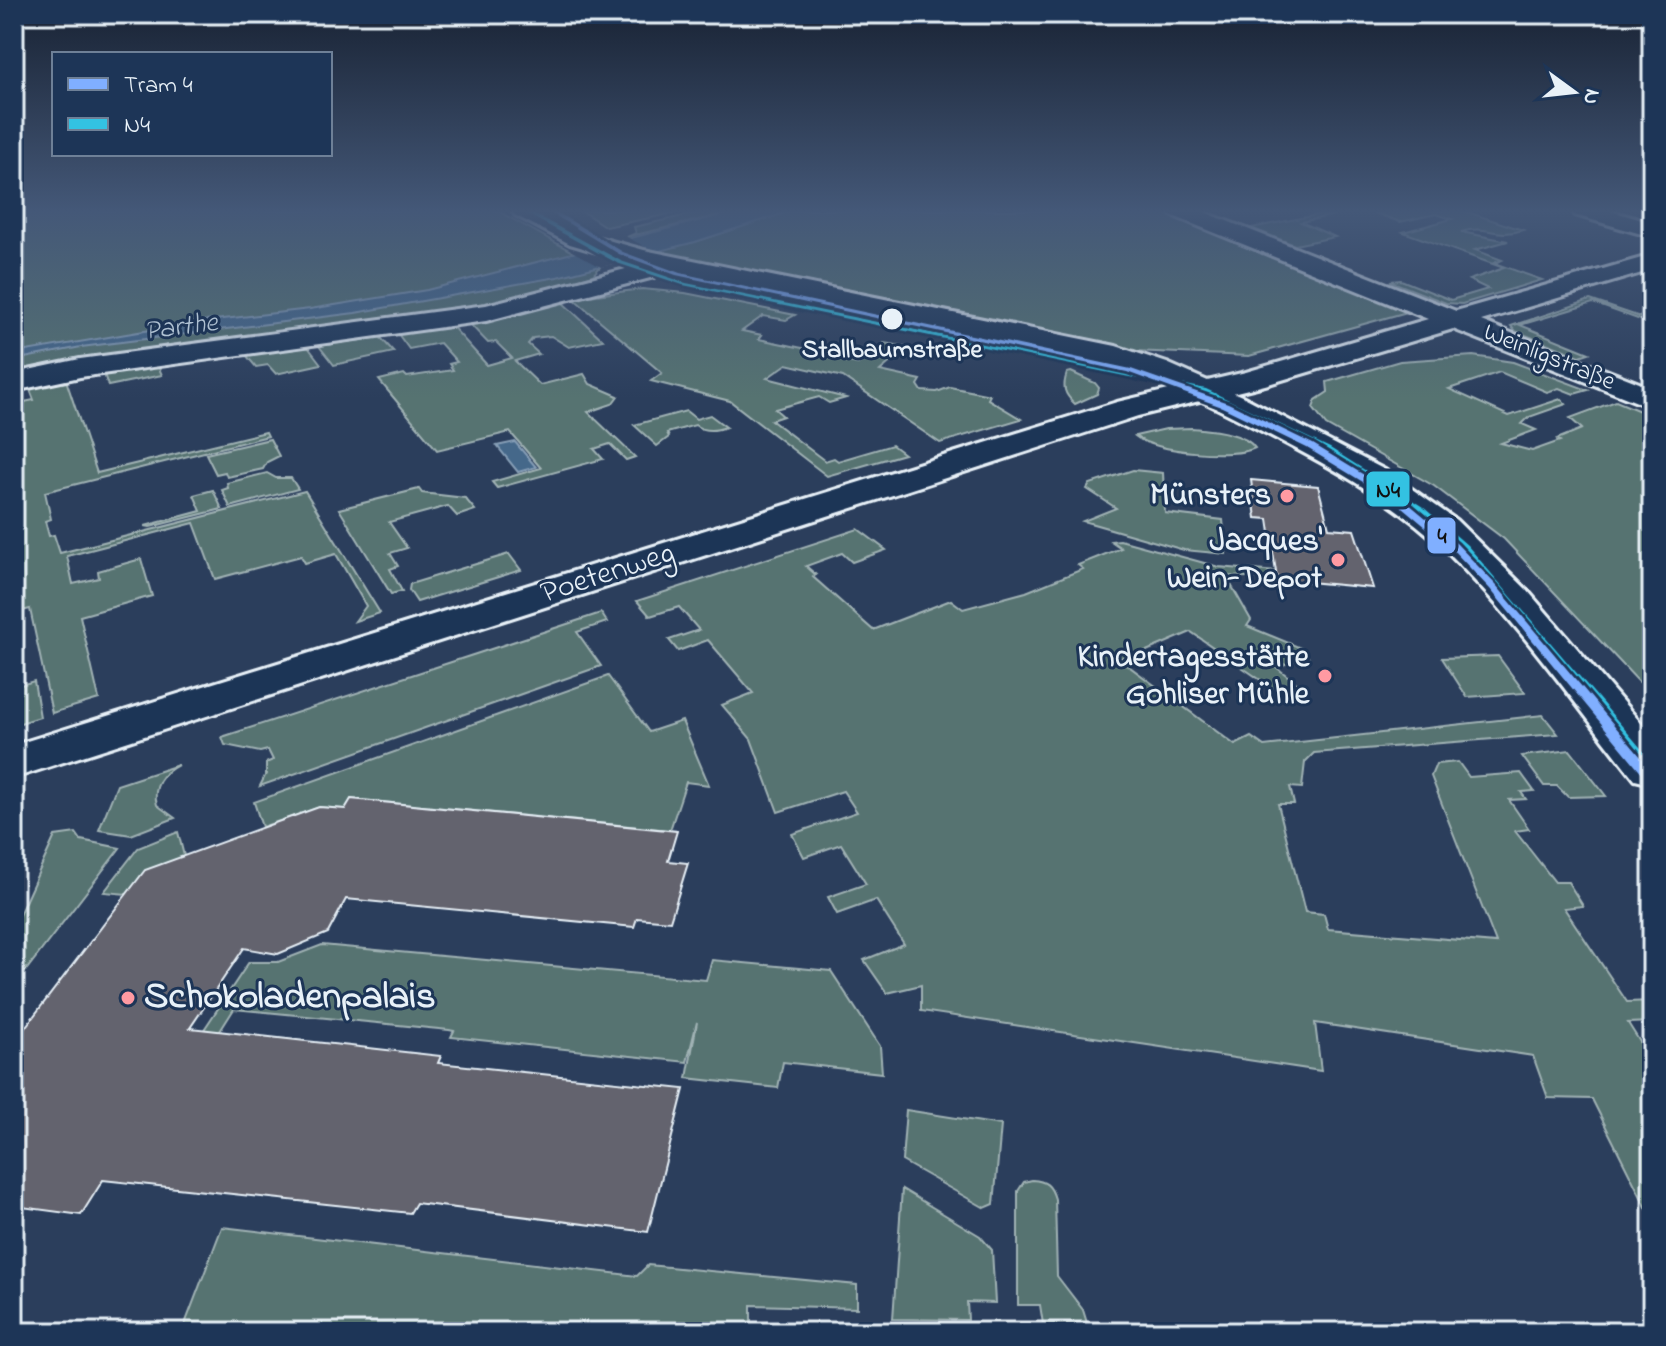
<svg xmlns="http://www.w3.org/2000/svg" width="1666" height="1346" font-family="'Indie Flower',sans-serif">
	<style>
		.green { fill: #577371; stroke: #a0b2b4; stroke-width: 2 }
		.water { fill: #44678a; stroke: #869eb6; stroke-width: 2 }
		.pier { fill: #2b3e5c }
		.building { fill: #64636e; stroke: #e8f1f8; stroke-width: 2 }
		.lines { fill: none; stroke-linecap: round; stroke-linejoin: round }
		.minor-casing { stroke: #e8f1f8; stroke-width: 6 }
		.secondary-casing { stroke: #e8f1f8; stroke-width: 6 }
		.minor { fill: #1d3557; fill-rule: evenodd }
		.secondary { fill: #1d3557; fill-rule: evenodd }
		.bus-1-casing { stroke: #1d3557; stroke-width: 6 }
		.bus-1 { fill: #33c2e2; fill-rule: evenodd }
		.tram-1-casing { stroke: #1d3557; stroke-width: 6 }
		.tram-1 { fill: #80afff; fill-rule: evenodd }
		.stop-dot { fill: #e8f1f8; stroke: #1d3557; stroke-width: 3 }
		.poi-dot { fill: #ff9aa2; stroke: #1d3557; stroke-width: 3 }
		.labels { text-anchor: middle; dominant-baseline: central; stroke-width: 6; stroke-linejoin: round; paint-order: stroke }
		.far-stop-label { font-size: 26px; font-weight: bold; fill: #e8f1f8; stroke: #1d3557 }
		.far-street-label { font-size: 26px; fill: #e8f1f8; stroke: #1d3557 }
		.far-water-label { font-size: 28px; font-style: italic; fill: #afc1d2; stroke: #1d3557 }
		.poi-label { font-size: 32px; font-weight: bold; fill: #e8f1f8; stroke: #1d3557; text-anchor: end }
		.street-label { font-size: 32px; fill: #e8f1f8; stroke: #1d3557 }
		.near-poi-label { font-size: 38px; font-weight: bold; fill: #e8f1f8; stroke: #1d3557; text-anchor: start }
		.line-badge { stroke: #1d3557; stroke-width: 3 }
		.pale-badge-label { font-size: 22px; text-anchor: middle; font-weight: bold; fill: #111 }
	</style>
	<rect width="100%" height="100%" fill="#2b3e5c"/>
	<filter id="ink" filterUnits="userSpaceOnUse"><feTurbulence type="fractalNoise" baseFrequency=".0125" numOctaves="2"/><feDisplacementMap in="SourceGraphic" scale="16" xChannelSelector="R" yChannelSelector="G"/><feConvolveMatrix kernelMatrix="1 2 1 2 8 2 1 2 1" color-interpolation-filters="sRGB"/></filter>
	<g filter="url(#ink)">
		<g class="green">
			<polygon points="14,210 496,210 600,267 593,275 505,302 352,329 14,376"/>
			<polygon points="580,210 689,210 606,227"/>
			<polygon points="710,210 741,210 627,237 636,233 634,227"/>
			<polygon points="794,210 1161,210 1407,312 1249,356 1133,351 656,254 658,249 695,242"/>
			<polygon points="1341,210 1359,210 1301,222 1335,237 1295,245 1251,228"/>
			<path d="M1366 210H1461L1523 230C1495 239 1488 224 1461 232L1508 241 1475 250 1502 260 1494 263 1542 280 1462 304 1446 303 1390 281 1401 280 1451 300 1488 289 1469 280 1504 268 1403 232 1452 219 1436 214 1400 222Z"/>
			<polygon points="642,289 685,293 795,315 786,320 763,316 742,331 762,335 759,339 807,349 812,345 837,350 828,358 858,364 884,343 908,347 880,371 921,380 918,385 922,391 937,392 950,387 990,395 988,399 1021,419 940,443 843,377 787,364 767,378 846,398 829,403 819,397 775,409 783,416 771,420 825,461 834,458 838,461 892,445 904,454 827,476 730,401 651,381 662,373 573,298"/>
			<polygon points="1590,300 1652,321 1652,324 1593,303 1520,325 1589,353 1580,356 1515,331 1511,326"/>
			<polygon points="561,301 603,340 569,347 551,336 533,338 528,344 539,354 515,361 540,385 584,374 590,384 618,396 612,404 588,412 635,457 626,460 610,444 594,449 603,459 497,488 492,482 541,468 510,432 437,450 379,380 404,374 407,377 453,370 449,364 457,362 440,343 409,349 398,334 451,325 487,365 512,358 496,342 488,343 467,321"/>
			<polygon points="380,337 394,352 334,365 319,346"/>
			<polygon points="308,347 321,364 276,374 268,365 256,367 246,355"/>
			<polygon points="1473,356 1513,362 1588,390 1574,394 1559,388 1547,392 1500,372 1449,389 1509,416 1561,399 1566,404 1529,417 1522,424 1536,430 1501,443 1532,451 1560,441 1557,439 1582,429 1570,418 1616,401 1652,416 1652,691 1638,681 1504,539 1434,486 1326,425 1313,408 1316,400 1328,392 1327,382 1400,361"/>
			<polygon points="158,366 162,375 108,386 104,374"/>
			<path d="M1071 372 1095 383 1099 388 1097 394 1075 404C1064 394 1062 387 1067 373Z"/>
			<polygon points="66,380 97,473 266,432 268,436 45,492 51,519 45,521 49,536 54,535 60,553 305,491 380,613 355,621 366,606 336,554 305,563 301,556 215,579 194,523 67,556 73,584 99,578 98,571 141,559 152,596 80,616 99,699 52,713 30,609 14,613 14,404 34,400 29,387"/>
			<path d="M686 411 696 419 710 415 726 427C715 431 704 432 695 425L667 433 669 437 657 446 634 425Z"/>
			<path d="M1192 428C1210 430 1244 432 1255 448 1234 459 1154 452 1135 436L1166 429Z"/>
			<polygon points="270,439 279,456 267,462 263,469 227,477 225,472 216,474 206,454"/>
			<polygon points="1133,470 1163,473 1165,513 1223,520 1226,554 1184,550 1083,521 1116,508 1087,489 1090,484"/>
			<polygon points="267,473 276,478 291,478 298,489 230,507 222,490 228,488 227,483"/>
			<polygon points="419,489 422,493 465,498 475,510 457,516 448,506 389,522 407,548 390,553 398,566 390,569 402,591 391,594 339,509"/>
			<polygon points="213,490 222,509 150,527 145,526 201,511 194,495"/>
			<polygon points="858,529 886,550 852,562 842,553 806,566 816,575 813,577 873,630 951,600 963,609 1026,592 1083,569 1078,565 1121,548 1111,541 1120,540 1219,567 1276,572 1276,579 1226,576 1251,620 1247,626 1301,648 1308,657 1276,667 1304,689 1278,692 1191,632 1137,655 1118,658 1235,745 1251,737 1264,746 1543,715 1558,734 1314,753 1305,762 1302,788 1290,787 1294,804 1278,804 1305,912 1324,914 1328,929 1496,943 1431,776 1436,764 1458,762 1469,777 1521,773 1534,791 1521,792 1526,799 1509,800 1529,829 1515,831 1555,882 1568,882 1583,906 1564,908 1627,1002 1652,1001 1652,1022 1628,1023 1652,1061 1652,1219 1592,1099 1548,1098 1533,1056 1315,1023 1321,1071 921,1011 921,985 887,993 864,960 904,944 876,900 837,914 828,897 866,884 841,844 804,857 792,834 857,812 843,791 778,812 751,739 722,705 753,693 708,640 678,651 669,640 699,630 679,607 650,616 637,601"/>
			<polygon points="509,554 521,570 417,602 409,590 410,584"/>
			<polygon points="601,613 607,622 577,632 601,666 260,786 266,774 266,763 273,760 268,750 260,752 225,745 222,737"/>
			<polygon points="1498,656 1525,693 1467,697 1442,658"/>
			<polygon points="608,676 649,732 682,721 709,785 686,782 670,830 352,799 345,809 320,807 262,827 254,802"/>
			<polygon points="34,681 40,717 14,725 14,687"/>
			<polygon points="1570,750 1606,796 1568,797 1557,786 1544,786 1522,756"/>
			<path d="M178 765C162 773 152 787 157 805L175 818 131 835 99 830 117 785Z"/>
			<polygon points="178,832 184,856 127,894 104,892 138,848"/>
			<polygon points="76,833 81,840 120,848 14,986 14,926 55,836"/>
			<polygon points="322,945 706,980 712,960 831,971 880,1046 882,1073 783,1062 778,1088 687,1078 697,1022 687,1062 451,1037 454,1031 449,1030 234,1009 220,1031 191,1049 249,962 278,962"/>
			<polygon points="906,1110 1001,1125 994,1204 985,1208 902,1161"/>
			<path d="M1032 1180C1046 1181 1051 1185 1055 1199L1057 1276 1083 1310 1087 1323 1043 1324 1040 1305H1018V1191L1024 1182Z"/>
			<polygon points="902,1189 980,1236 992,1250 995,1303 967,1302 968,1320 893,1319"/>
			<polygon points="222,1227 637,1276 648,1265 857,1285 857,1308 751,1305 751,1332 642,1332 643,1322 542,1324 540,1332 182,1332"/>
		</g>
		<g class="water">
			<polygon points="741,210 794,210 695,242 557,277 355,313 81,347 14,360 14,353 197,322 310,309 427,290"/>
			<polygon points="515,442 536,467 518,472 497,446"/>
		</g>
		<polygon class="pier" points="627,237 656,253 601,267 570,250"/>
		<g class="building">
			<polygon points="1251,480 1318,486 1329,528 1354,530 1373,588 1277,579 1268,519 1256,518"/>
			<polygon points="351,799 677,831 668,861 688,863 670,921 637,918 634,927 346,899 328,933 278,954 244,948 190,1028 441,1056 438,1063 684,1089 648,1232 416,1203 410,1213 103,1180 81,1215 14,1206 14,1042 145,870 319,807 345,809"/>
		</g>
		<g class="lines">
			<g class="minor-casing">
				<g id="minor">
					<polygon points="1168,210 1199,210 1456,311 1652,255 1652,270 1481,321 1652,388 1652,408 1453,329 1265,385 1138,416 14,778 14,745 1117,402 1246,372 1428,319 1171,215"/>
					<polygon points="1572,210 1608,210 1652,223 1652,237 1575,215"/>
					<polygon points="645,264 654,267 658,272 654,277 486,321 80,377 14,391 14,373 80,359 486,305"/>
				</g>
			</g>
			<g class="secondary-casing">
				<path id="secondary" d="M512 210H540L586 234 644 250 1116 346 1167 363 1244 397 1385 470 1456 520 1527 590 1652 736V784L1635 780C1575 704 1519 623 1450 555 1395 500 1326 464 1258 429 1209 404 1161 380 1109 362L631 262 570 244 515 215Z"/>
			</g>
			<use href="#minor" class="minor"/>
			<use href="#secondary" class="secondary"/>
			<g class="bus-1-casing">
				<polygon id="bus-1" points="520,210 527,210 621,261 686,283 1206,389 1330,448 1423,507 1467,545 1652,761 1652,772 1648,771 1461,549 1417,511 1324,452 1202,392 683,285 617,263"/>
			</g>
			<use href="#bus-1" class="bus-1"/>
			<g class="tram-1-casing">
				<polygon id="tram-1" points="546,210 553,210 623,252 680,273 1131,369 1228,403 1313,444 1402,498 1457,544 1496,585 1652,770 1652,781 1648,780 1490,589 1451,548 1396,502 1307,448 1222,407 1127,372 676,275 619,254"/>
			</g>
			<use href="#tram-1" class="tram-1"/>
		</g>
	</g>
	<linearGradient id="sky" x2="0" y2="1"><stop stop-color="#182233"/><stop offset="0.53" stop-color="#445878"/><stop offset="1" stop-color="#445878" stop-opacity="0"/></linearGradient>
	<rect width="1666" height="398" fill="url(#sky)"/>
	<circle class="stop-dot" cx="892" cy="319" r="12"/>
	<g class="poi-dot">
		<circle cx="1287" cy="496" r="8"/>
		<circle cx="1338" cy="560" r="8"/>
		<circle cx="1325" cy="676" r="8"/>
		<circle cx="128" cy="998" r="8"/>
	</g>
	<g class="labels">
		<g class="far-stop-label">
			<text x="892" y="351">Stallbaumstraße</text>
		</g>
		<g class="far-street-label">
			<text transform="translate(1549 358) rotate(22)">Weinligstraße</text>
		</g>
		<g class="far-water-label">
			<text transform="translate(181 328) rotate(-7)">Parthe</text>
		</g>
		<g class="poi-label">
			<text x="1271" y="496">Münsters</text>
			<text x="1322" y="542">Jacques'<tspan x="1322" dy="37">Wein-Depot</tspan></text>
			<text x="1309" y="658">Kindertagesstätte<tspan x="1309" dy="37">Gohliser Mühle</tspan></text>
		</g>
		<g class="street-label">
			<text transform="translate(608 574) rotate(-18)">Poetenweg</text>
		</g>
		<g class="near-poi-label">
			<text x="144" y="998">Schokoladenpalais</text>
		</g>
	</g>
	<g class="line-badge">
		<rect x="1365" y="470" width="46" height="38" rx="8" fill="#33c2e2"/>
		<rect x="1426" y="516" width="31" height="39" rx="8" fill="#80afff"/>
	</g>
	<g class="pale-badge-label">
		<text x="1388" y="497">N4</text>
		<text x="1442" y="543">4</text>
	</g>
	<rect width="1666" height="1346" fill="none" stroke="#1d3557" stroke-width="48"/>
	<rect x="24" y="24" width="1618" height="1298" fill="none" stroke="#e8f1f8" stroke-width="3" filter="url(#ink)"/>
	<rect x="52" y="52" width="280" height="104" fill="#1d3557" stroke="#6e8097" stroke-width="2"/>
	<rect x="68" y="78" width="40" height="12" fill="#80afff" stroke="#6e8097" stroke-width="2"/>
	<text x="124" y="92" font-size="24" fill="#e8f1f8">Tram 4</text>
	<rect x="68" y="118" width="40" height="12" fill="#33c2e2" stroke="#6e8097" stroke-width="2"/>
	<text x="124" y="132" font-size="24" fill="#e8f1f8">N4</text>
	<g transform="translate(1574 92) rotate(105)" stroke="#1d3557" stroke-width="6" paint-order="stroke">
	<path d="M0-6L14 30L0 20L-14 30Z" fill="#e8f1f8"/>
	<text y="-12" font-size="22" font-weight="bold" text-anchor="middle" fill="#e8f1f8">N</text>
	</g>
</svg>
